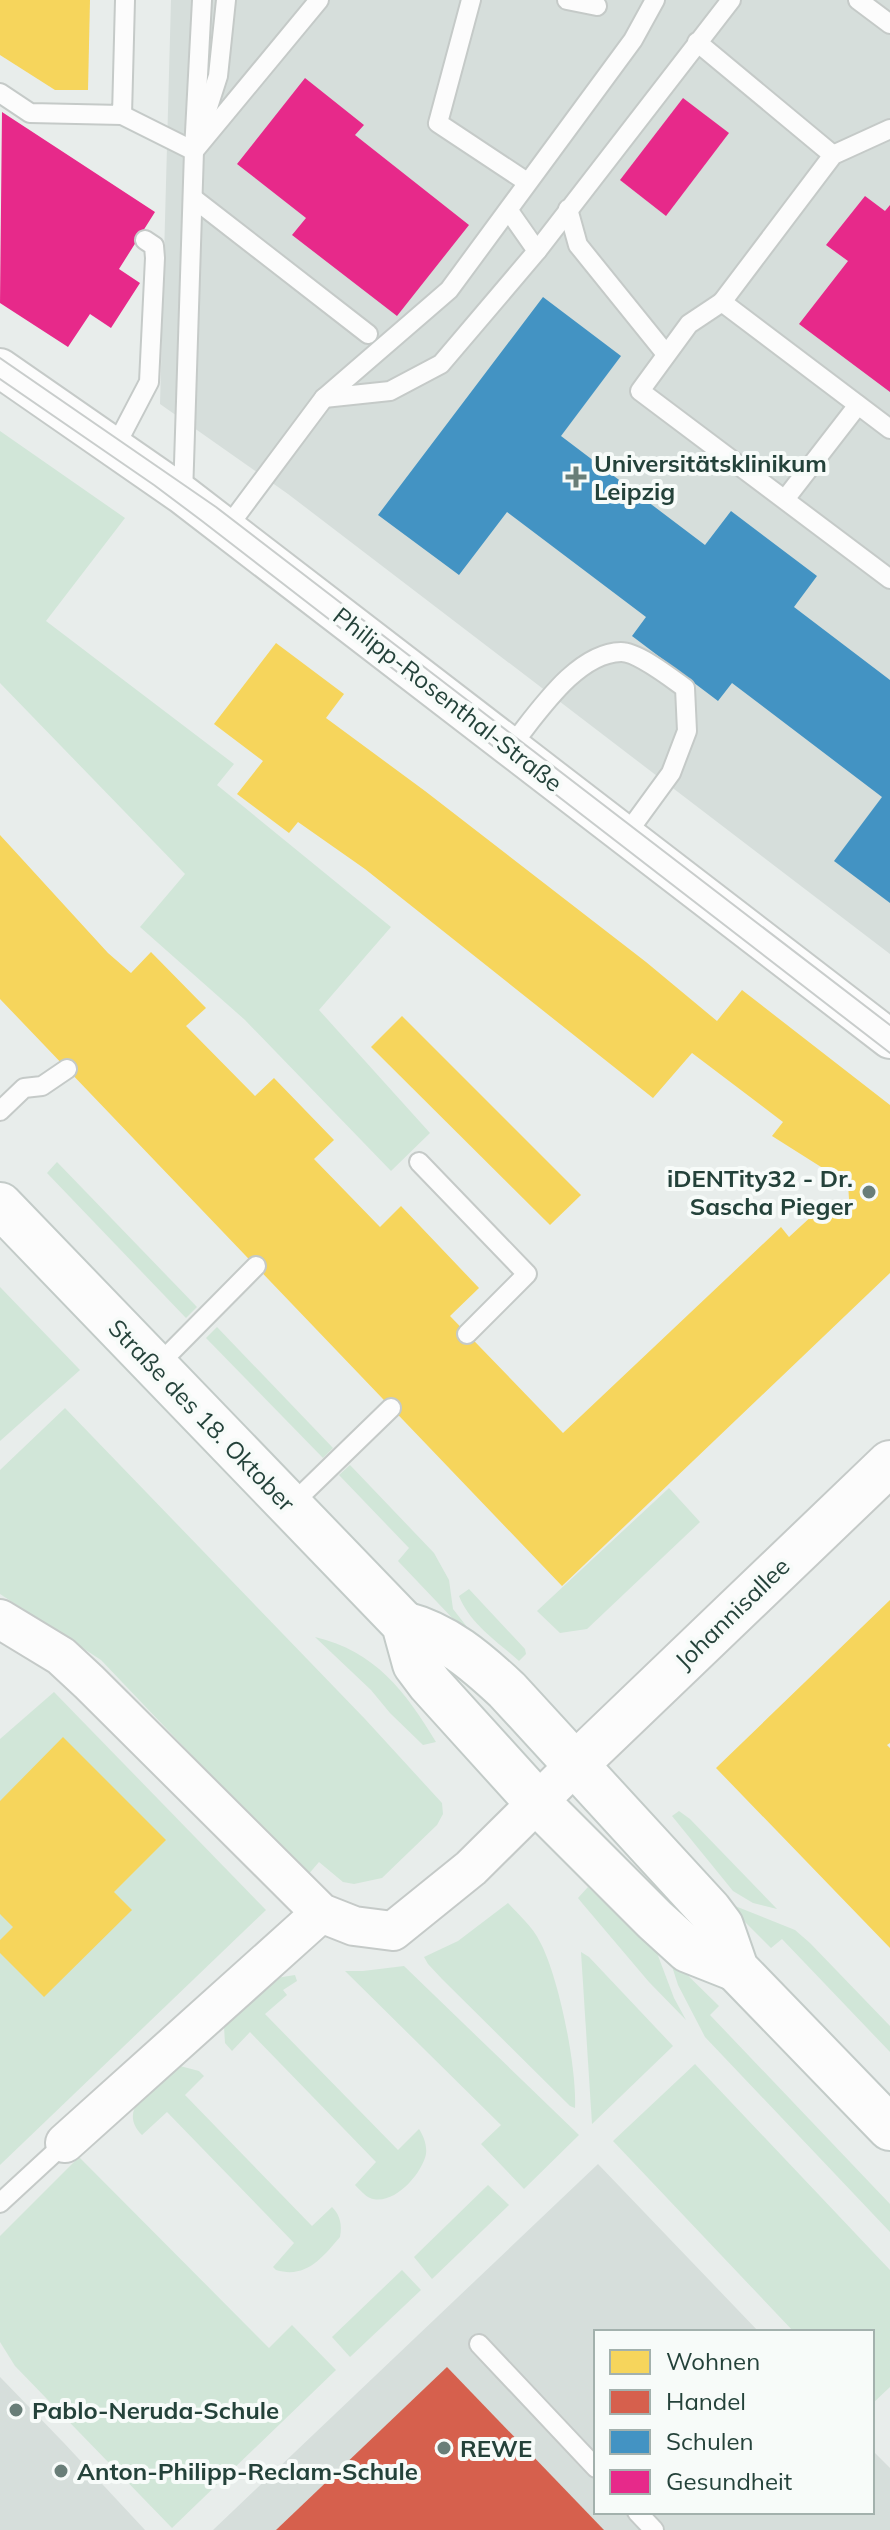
<svg xmlns="http://www.w3.org/2000/svg" width="890" height="2530" font-family="Mulish,sans-serif">
	<style>
		.built { fill: #d6dedb }
		.green { fill: #d1e6d8 }
		.homes { fill: #f6d55c }
		.shops { fill: #d6604d }
		.schools { fill: #4393c3 }
		.health { fill: #e7298a }
		.lines { fill: none; stroke-linecap: round; stroke-linejoin: round }
		.service-casing { stroke: #c5cac8; stroke-width: 22 }
		.minor-casing { stroke: #c5cac8; stroke-width: 42 }
		.tertiary-casing { stroke: #c5cac8; stroke-width: 48 }
		.secondary-casing { stroke: #c3cbc8; stroke-width: 48 }
		.service { stroke: #fcfcfc; stroke-width: 18 }
		.minor { stroke: #fcfcfc; stroke-width: 38 }
		.tertiary { stroke: #fcfcfc; stroke-width: 44 }
		.secondary { stroke: #fcfcfc; stroke-width: 44 }
		.tram { stroke: #c9cdcc; stroke-width: 2 }
		.poi-dot { fill: #697e78; stroke: #f7fbf9; stroke-width: 3 }
		.labels { text-anchor: middle; dominant-baseline: central; stroke-width: 8; stroke-linejoin: round; paint-order: stroke }
		.poi-label { font-size: 24px; font-weight: bold; fill: #24423a; stroke: #f7fbf9; text-anchor: start }
		.street-label { font-size: 24px; fill: #24423a; stroke: #f7fbf9 }
	</style>
	<rect width="100%" height="100%" fill="#e8edeb"/>
	<g class="built">
		<polygon points="171,0 890,0 890,954 288,494 160,404"/>
		<polygon points="598,2164 759,2332 596,2332 596,2512 872,2512 872,2450 890,2468 890,2530 213,2530"/>
		<polygon points="0,2377 63,2442 145,2530 0,2530"/>
	</g>
	<g class="green">
		<polygon points="0,431 125,518 46,621 234,764 217,785 391,927 319,1010 430,1133 391,1171 245,1020 140,927 185,874 0,683"/>
		<polygon points="57,1162 197,1307 186,1318 47,1173"/>
		<polygon points="0,1287 80,1370 0,1441"/>
		<polygon points="217,1327 333,1448 323,1458 206,1338"/>
		<polygon points="65,1408 365,1719 442,1803 443,1814 437,1825 382,1878 354,1884 343,1882 319,1862 307,1876 101,1660 0,1594 0,1470"/>
		<polygon points="350,1465 434,1553 449,1580 453,1609 471,1632 457,1623 398,1561 409,1548 339,1475"/>
		<polygon points="669,1488 700,1522 587,1629 560,1633 537,1611"/>
		<path d="M469 1589 525 1649 526 1654 519 1661C498 1642 470 1624 459 1596Z"/>
		<path d="M315 1637C375 1651 406 1692 436 1742L423 1745 390 1713 371 1690Z"/>
		<polygon points="54,1692 266,1910 0,2165 0,1739"/>
		<polygon points="679,1811 690,1819 777,1909 753,1903 733,1891 672,1816"/>
		<polygon points="588,1887 657,1953 674,1998 686,2020 649,1982 582,1903 578,1898"/>
		<path d="M508 1903C519 1915 533 1927 540 1942 559 1977 577 2068 575 2108L570 2106 442 1979 428 1964 424 1957 458 1941Z"/>
		<polygon points="735,1906 795,1930 810,1943 890,2026 890,2052 782,1939 771,1948 732,1909"/>
		<polygon points="581,1952 589,1957 673,2046 592,2124"/>
		<polygon points="669,1957 719,2006 710,2015 890,2204 890,2232 705,2037 678,1985"/>
		<polygon points="404,1966 579,2135 524,2189 481,2144 501,2125 345,1971 363,1971"/>
		<path d="M295 1975 297 1981 283 1990 287 1995 265 2014 398 2150 419 2129C424 2137 427 2145 426 2154 422 2174 393 2207 370 2198 365 2196 359 2189 355 2185L376 2162 250 2032 232 2051 225 2043 224 2027 230 2009 276 1978Z"/>
		<polygon points="695,2064 890,2270 890,2387 872,2404 872,2332 794,2332 613,2141"/>
		<path d="M180 2066 199 2071 204 2076 185 2095 312 2226 332 2207C341 2216 342 2226 340 2237 322 2258 306 2279 276 2270L273 2267 294 2243 167 2112 142 2135C123 2116 137 2100 153 2085 162 2076 167 2068 180 2066Z"/>
		<polygon points="79,2157 269,2348 292,2325 336,2370 172,2528 15,2366 0,2342 0,2236"/>
		<polygon points="488,2185 509,2205 432,2279 414,2257"/>
		<polygon points="402,2270 421,2290 350,2357 332,2337"/>
	</g>
	<g class="homes">
		<polygon points="0,0 90,0 88,90 55,90 0,55"/>
		<polygon points="276,643 344,694 326,718 425,791 646,962 717,1021 742,990 890,1105 890,1273 562,1586 0,999 0,835 108,953 131,973 151,952 206,1008 186,1026 255,1096 274,1078 334,1140 314,1159 380,1227 401,1206 479,1288 450,1316 563,1433 781,1227 789,1237 827,1202 839,1211 849,1199 848,1184 772,1136 783,1122 692,1053 653,1098 365,869 298,822 289,833 237,794 263,761 214,724"/>
		<polygon points="402,1016 581,1195 550,1225 371,1047"/>
		<polygon points="890,1600 890,1743 887,1745 890,1748 890,1948 716,1768"/>
		<polygon points="63,1737 166,1840 114,1892 132,1910 44,1997 0,1953 0,1940 13,1927 0,1914 0,1801"/>
	</g>
	<polygon class="shops" points="447,2367 604,2530 276,2530"/>
	<polygon class="schools" points="543,297 621,356 561,436 705,545 731,511 817,576 794,607 890,680 890,903 834,861 882,797 732,683 718,701 632,636 646,617 507,512 459,575 378,515"/>
	<g class="health">
		<polygon points="305,78 364,125 355,135 469,225 397,316 292,235 306,218 237,164"/>
		<polygon points="683,98 729,133 666,216 620,180"/>
		<polygon points="2,112 155,212 119,269 140,283 111,328 90,314 68,347 0,303"/>
		<polygon points="865,196 885,211 890,205 890,392 799,324 848,261 826,245"/>
	</g>
	<g class="lines">
		<g class="service-casing">
			<g id="service">
				<polyline points="471,0 438,123 527,182"/>
				<polyline points="567,0 597,6"/>
				<polyline points="858,0 890,24"/>
				<polyline points="697,42 833,155"/>
				<polyline points="0,93 30,113 122,115 125,0"/>
				<polyline points="122,115 194,151"/>
				<polyline points="202,126 218,76 226,0"/>
				<polyline points="194,151 319,0"/>
				<polyline points="193,198 368,334"/>
				<polyline points="568,209 578,245 666,354"/>
				<polyline points="509,211 537,251"/>
				<polyline points="722,302 833,155 890,129"/>
				<polyline points="324,398 390,391 441,364 537,251 731,0"/>
				<polyline points="890,429 722,302 689,324 640,391 890,579"/>
				<polyline points="115,447 149,382 155,258 154,246 145,240"/>
				<polyline points="183,495 194,151 202,0"/>
				<polyline points="786,498 858,405"/>
				<polyline points="227,528 324,398 449,290 633,40 655,0"/>
				<path d="M510 747C536 716 575 653 621 652 638 652 671 678 685 688L687 731 671 773 625 836"/>
				<polyline points="0,1111 24,1088 42,1086 67,1069"/>
				<polyline points="419,1162 527,1274 467,1334"/>
				<polyline points="156,1367 256,1266"/>
				<polyline points="290,1506 391,1408"/>
				<polyline points="0,2203 65,2143"/>
				<polyline points="479,2344 596,2468"/>
				<polyline points="637,2512 654,2530"/>
			</g>
		</g>
		<g class="minor-casing">
			<g id="minor">
				<polyline points="0,368 183,495 890,1039"/>
				<polyline points="0,1619 61,1656 89,1682 321,1913 354,1926 393,1931 471,1868 575,1765"/>
				<polyline points="65,2143 321,1913"/>
			</g>
		</g>
		<g class="tertiary-casing">
			<polyline id="tertiary" points="575,1765 890,1463"/>
		</g>
		<g class="secondary-casing">
			<g id="secondary">
				<polyline points="0,1205 404,1624 415,1664 430,1684 537,1802 655,1920 688,1950 736,1969"/>
				<path d="M404 1624C446 1635 476 1661 507 1690L709 1910 721 1926 736 1969 890 2128"/>
			</g>
		</g>
		<use href="#service" class="service"/>
		<use href="#minor" class="minor"/>
		<use href="#tertiary" class="tertiary"/>
		<use href="#secondary" class="secondary"/>
		<g class="tram">
			<polyline points="0,358 216,507 890,1025"/>
			<polyline points="0,379 154,485 202,521 890,1053"/>
		</g>
	</g>
	<g class="poi-dot">
		<path d="M572 465h8v8h8v8h-8v8h-8v-8h-8v-8h8z"/>
		<circle cx="869" cy="1192" r="8"/>
		<circle cx="16" cy="2410" r="8"/>
		<circle cx="444" cy="2448" r="8"/>
		<circle cx="61" cy="2471" r="8"/>
	</g>
	<g class="labels">
		<g class="poi-label">
			<text x="594" y="463">Universitätsklinikum<tspan x="594" dy="28">Leipzig</tspan></text>
			<text x="853" y="1178" text-anchor="end">iDENTity32 - Dr.<tspan x="853" dy="28">Sascha Pieger</tspan></text>
			<text x="32" y="2410">Pablo-Neruda-Schule</text>
			<text x="460" y="2448">REWE</text>
			<text x="77" y="2471">Anton-Philipp-Reclam-Schule</text>
		</g>
		<g class="street-label">
			<text transform="translate(448 699) rotate(38)">Philipp-Rosenthal-Straße</text>
			<text transform="translate(202 1415) rotate(46)">Straße des 18. Oktober</text>
			<text transform="translate(732 1613) rotate(-44)">Johannisallee</text>
		</g>
	</g>
	<rect x="594" y="2330" width="280" height="184" fill="#f7fbf9" stroke="#a3b1ad" stroke-width="2"/>
	<rect x="610" y="2350" width="40" height="24" fill="#f6d55c" stroke="#a3b1ad" stroke-width="2"/>
	<text x="666" y="2370" font-size="24" fill="#24423a">Wohnen</text>
	<rect x="610" y="2390" width="40" height="24" fill="#d6604d" stroke="#a3b1ad" stroke-width="2"/>
	<text x="666" y="2410" font-size="24" fill="#24423a">Handel</text>
	<rect x="610" y="2430" width="40" height="24" fill="#4393c3" stroke="#a3b1ad" stroke-width="2"/>
	<text x="666" y="2450" font-size="24" fill="#24423a">Schulen</text>
	<rect x="610" y="2470" width="40" height="24" fill="#e7298a" stroke="#a3b1ad" stroke-width="2"/>
	<text x="666" y="2490" font-size="24" fill="#24423a">Gesundheit</text>
</svg>
